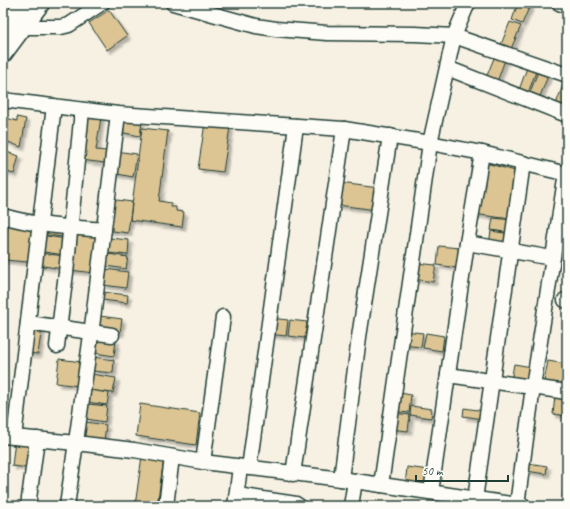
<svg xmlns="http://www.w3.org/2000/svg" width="570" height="509" font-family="Caveat,sans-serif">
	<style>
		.building { fill: #ddc493; stroke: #1f3d34; filter: url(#shadow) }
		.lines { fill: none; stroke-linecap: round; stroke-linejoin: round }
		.minor-casing { stroke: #1f3d34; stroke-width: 17 }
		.major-casing { stroke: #1f3d34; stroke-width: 20 }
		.minor { stroke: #fdfcf7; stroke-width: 14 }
		.major { stroke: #fdfcf7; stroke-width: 17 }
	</style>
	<defs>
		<filter id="shadow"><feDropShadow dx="3.5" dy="3.5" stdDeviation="1" flood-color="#0004"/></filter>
	</defs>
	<rect width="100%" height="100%" fill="#f7f1e3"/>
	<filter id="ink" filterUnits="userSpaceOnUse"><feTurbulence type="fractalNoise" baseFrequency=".025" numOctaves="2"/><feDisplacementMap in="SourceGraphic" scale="8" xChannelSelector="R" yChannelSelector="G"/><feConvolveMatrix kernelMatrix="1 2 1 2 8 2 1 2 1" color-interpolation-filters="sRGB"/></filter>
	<g filter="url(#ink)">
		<g class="building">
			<polygon points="518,3 531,3 522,24 512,20"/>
			<polygon points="109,10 127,36 107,50 89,23"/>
			<polygon points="510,22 521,26 510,51 500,47"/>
			<polygon points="496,53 506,57 497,82 486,78"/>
			<polygon points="528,65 537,69 528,93 519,90"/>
			<polygon points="539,69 549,73 539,99 529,95"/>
			<polygon points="565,79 567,79 567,111 555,107"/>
			<polygon points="87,115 101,117 96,150 107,151 105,163 81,160"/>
			<polygon points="3,117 17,121 17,117 26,119 21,147 3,140"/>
			<polygon points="121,119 142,122 140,136 119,132"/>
			<polygon points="205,123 230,127 223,172 198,169"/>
			<polygon points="142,128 168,131 159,201 171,203 171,207 176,207 176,211 184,212 182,227 130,220"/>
			<polygon points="3,151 19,156 14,174 3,171"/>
			<polygon points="116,151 137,154 133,177 112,173"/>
			<polygon points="482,162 519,172 511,219 473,214"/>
			<polygon points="340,183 379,188 377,210 337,205"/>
			<polygon points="109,199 132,202 128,233 106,230"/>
			<polygon points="493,218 513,220 511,233 491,230"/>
			<polygon points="8,222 33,225 28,262 4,260"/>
			<polygon points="41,225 64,228 63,237 40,234"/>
			<polygon points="491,231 511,234 509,247 489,244"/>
			<polygon points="73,232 100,235 95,273 69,270"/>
			<polygon points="40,235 66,239 64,255 38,251"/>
			<polygon points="110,238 129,240 128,255 108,253"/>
			<polygon points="439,246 459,248 457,268 437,265"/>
			<polygon points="39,253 65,256 63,269 37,265"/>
			<polygon points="108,254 128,257 126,269 106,266"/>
			<polygon points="416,263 436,265 433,282 414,279"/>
			<polygon points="105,269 128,272 126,288 103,285"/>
			<polygon points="103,292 128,295 127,303 102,300"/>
			<polygon points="100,316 122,319 120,333 98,330"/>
			<polygon points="271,318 288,320 286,336 269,334"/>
			<polygon points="290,320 307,322 305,338 288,336"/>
			<polygon points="28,325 42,327 38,354 24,353"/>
			<polygon points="404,331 423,333 421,347 402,345"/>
			<polygon points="426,333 444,336 442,351 423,348"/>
			<polygon points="98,337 116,340 114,356 95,353"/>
			<polygon points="93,357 114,360 113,373 92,371"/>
			<polygon points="59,359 82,362 79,386 56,383"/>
			<polygon points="548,361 566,364 563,384 544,381"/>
			<polygon points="514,364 532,367 530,384 511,381"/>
			<polygon points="91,374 116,378 113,393 89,390"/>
			<polygon points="89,390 109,393 107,405 87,402"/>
			<polygon points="395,392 411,395 409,413 392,411"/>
			<polygon points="555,396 567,398 567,416 553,414"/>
			<polygon points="88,404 107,406 105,422 86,419"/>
			<polygon points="140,404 200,413 196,445 136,436"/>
			<polygon points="411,406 432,409 431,418 410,415"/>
			<polygon points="464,408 484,411 483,419 463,416"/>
			<polygon points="393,413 410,415 408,431 390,429"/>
			<polygon points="86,422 106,425 104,441 84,438"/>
			<polygon points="15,440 33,442 30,468 12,466"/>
			<polygon points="142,456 164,459 157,506 135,506"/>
			<polygon points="528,463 547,466 546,474 526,471"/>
			<polygon points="407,467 429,470 425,490 405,486"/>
			<polygon points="563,491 567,491 567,506 561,506"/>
		</g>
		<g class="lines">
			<g class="minor-casing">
				<g id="minor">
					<polyline points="173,3 256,26 276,29 327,33 415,34 454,36 567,75"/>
					<polyline points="559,3 567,6"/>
					<polyline points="23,27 61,27 69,25 102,3"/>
					<polyline points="447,68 567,115"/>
					<polyline points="3,100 118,114 344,129 430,143 482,153 567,174"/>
					<path d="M3 216C36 226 70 227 104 230"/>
					<polyline points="467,243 552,258"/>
					<polyline points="565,300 567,301"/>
					<polyline points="28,323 112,335"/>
					<polyline points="57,346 66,273 82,110"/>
					<polyline points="448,375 567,392"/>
					<polyline points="3,436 76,443 134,450 203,462 341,479 524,506"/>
					<polyline points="14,437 54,106"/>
					<polyline points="203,462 223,317"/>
					<polyline points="249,468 296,126"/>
					<polyline points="293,474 344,129"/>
					<polyline points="341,479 359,337 390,136"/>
					<polyline points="381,485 430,143 454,36 468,3"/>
					<polyline points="431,492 467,243 482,153"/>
					<polyline points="237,495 296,504 299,506"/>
					<polyline points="475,499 523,163"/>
					<polyline points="517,505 533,387 566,173"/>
					<polyline points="28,506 37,439"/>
					<polyline points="67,506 91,335 118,114"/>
					<polyline points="166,506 172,457"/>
					<polyline points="235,506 240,467"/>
					<polyline points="351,506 355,481"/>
				</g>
			</g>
			<g class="major-casing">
				<g id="major">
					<polyline points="3,30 23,3"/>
					<polyline points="3,54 41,3"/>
				</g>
			</g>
			<use href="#minor" class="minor"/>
			<use href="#major" class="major"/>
		</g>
	</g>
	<rect width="570" height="509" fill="none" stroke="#fdfcf7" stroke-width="16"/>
	<rect x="8" y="8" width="554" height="493" fill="none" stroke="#1f3d34" stroke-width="1.5" filter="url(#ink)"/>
	<path d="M416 475v6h92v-6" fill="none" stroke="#1f3d34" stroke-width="2"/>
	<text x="422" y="475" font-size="12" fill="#1f3d34" stroke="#fdfcf7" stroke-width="3" paint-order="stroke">50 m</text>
</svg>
